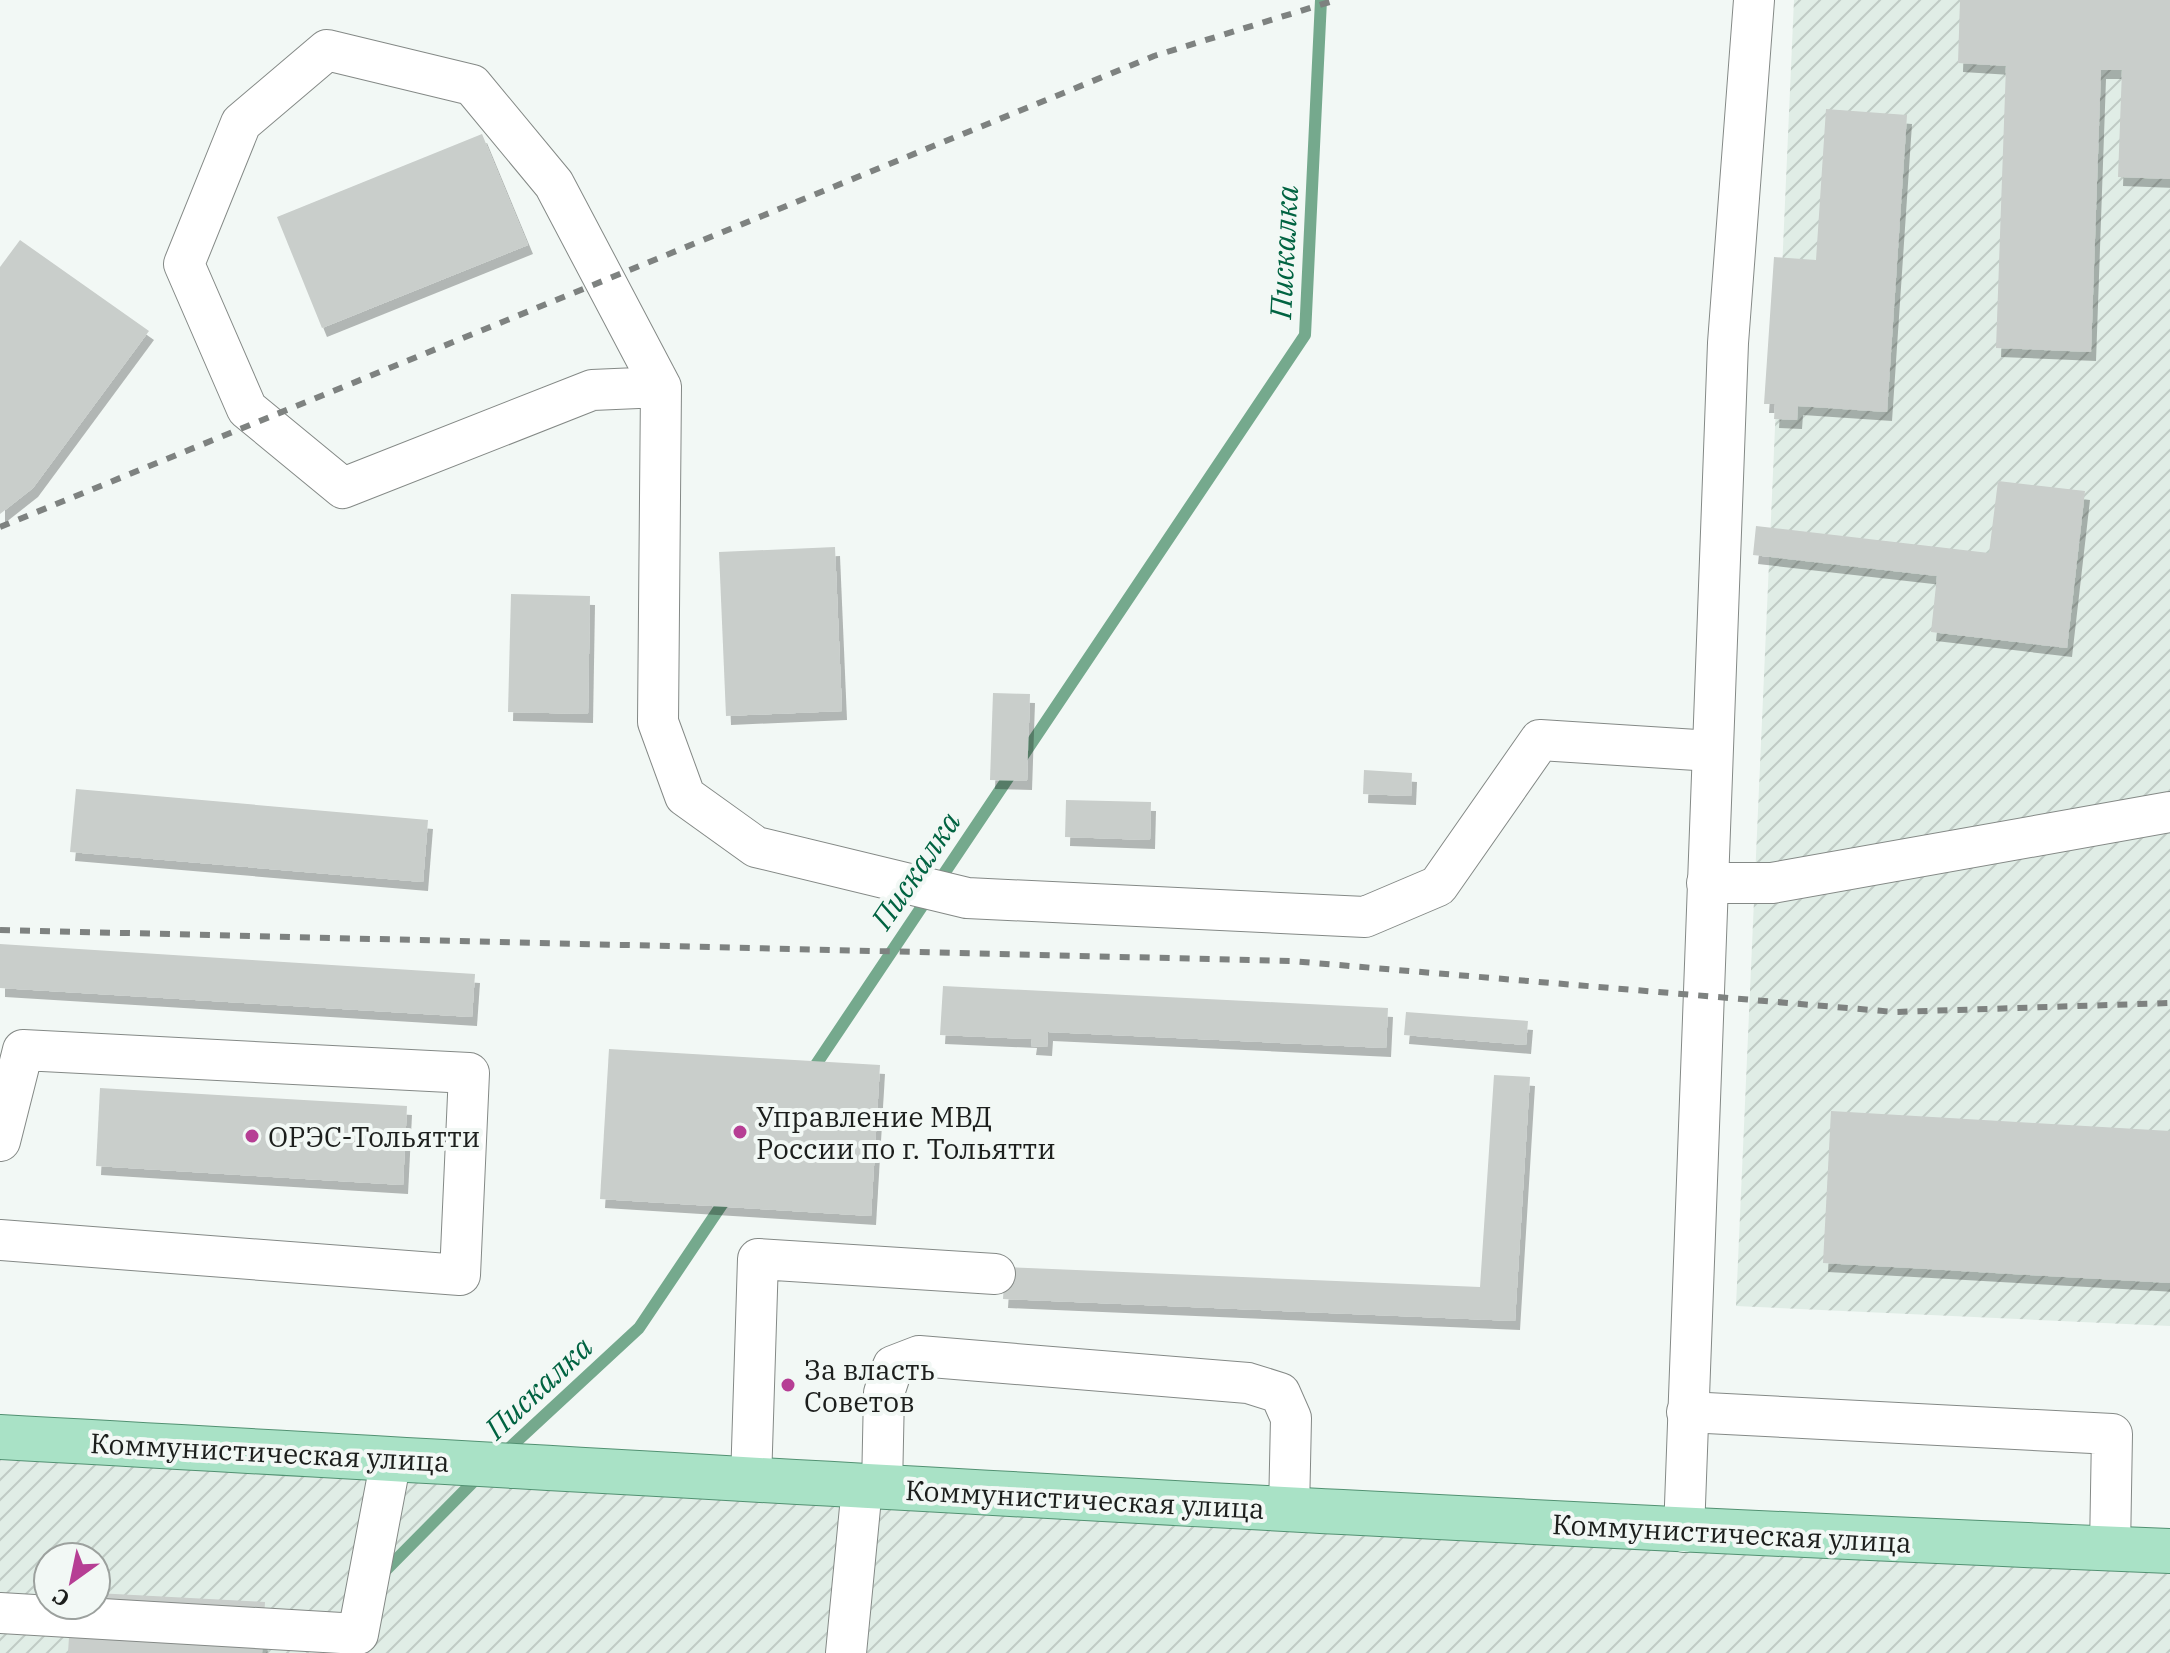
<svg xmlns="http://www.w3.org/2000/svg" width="2170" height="1653" font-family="'IBM Plex Serif',serif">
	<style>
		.industrial { fill: url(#industrial-furrows); fill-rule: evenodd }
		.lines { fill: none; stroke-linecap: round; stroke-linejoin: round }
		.stream { stroke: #75a98d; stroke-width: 12 }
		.building { fill: #c9cecb; filter: url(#shadow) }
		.minor-casing { stroke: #848986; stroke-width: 42 }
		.major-casing { stroke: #529172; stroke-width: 46 }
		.minor { stroke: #fff; stroke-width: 40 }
		.major { stroke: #a9e2c6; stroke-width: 44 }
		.rail { stroke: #7e8280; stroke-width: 6; stroke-dasharray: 10 10; stroke-linecap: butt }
		.poi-dot { fill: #b63e94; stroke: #f2f8f5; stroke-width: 3 }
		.labels { text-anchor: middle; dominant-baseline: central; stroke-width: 8; stroke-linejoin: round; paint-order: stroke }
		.poi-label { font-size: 28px; fill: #1c1e1c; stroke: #f2f8f5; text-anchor: start }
		.street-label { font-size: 28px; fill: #1c1e1c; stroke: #f2f8f5 }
		.water-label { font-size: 30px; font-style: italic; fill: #006341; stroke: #f2f8f5 }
	</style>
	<defs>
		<pattern id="industrial-furrows" width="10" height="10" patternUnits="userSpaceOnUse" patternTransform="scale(2)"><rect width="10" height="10" fill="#e0ede6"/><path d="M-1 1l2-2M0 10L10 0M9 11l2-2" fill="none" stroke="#c0cbc5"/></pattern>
		<filter id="shadow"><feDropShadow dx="5" dy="9" stdDeviation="0" flood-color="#0004"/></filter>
	</defs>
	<rect width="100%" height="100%" fill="#f2f8f5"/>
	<g class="industrial">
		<polygon points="1794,0 2170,0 2170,1326 1736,1306"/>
		<path d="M0 1455 2170 1570V1653H0ZM48 1557H96V1605H48Z"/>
	</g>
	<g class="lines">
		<g class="stream">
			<polyline points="811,1072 1305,335 1321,0"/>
			<polyline points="504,1453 639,1328 729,1194"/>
			<polyline points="382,1574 479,1476"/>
		</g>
	</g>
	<g class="building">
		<polygon points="1960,0 2170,0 2170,179 2118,177 2122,70 2101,70 2091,352 1996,348 2006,66 1958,63"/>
		<polygon points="1826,109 1907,115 1887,412 1798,406 1797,420 1774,419 1775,404 1764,404 1774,257 1816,260"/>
		<polygon points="482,134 528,245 322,328 277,217"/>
		<polygon points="20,240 149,331 33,488 0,514 0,267"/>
		<polygon points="1998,481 2085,491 2067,648 1931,632 1937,576 1753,555 1756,526 1989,553"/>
		<polygon points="835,547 842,711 726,716 719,552"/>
		<polygon points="511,594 590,596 588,714 508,712"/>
		<polygon points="993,693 1030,694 1027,781 990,780"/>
		<polygon points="1364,770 1412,773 1411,796 1363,794"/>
		<polygon points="76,789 428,820 423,882 70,852"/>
		<polygon points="1066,800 1151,802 1150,840 1065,837"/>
		<polygon points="0,944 475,974 472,1017 0,988"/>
		<polygon points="943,986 1388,1008 1386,1048 1048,1032 1047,1047 1031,1046 1032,1039 940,1035"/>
		<polygon points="1406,1012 1528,1021 1526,1045 1404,1035"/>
		<polygon points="609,1049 880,1065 871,1216 600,1199"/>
		<polygon points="1494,1075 1530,1077 1515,1321 1003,1299 1005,1267 1480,1287"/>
		<polygon points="100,1088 407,1106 403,1185 96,1166"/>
		<polygon points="1831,1111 2170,1131 2170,1283 1823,1263"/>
		<polygon points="96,1593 265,1602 262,1653 68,1653 71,1605 96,1605"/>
	</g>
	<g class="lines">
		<g class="minor-casing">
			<g id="minor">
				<polyline points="661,387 554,184 472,85 327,50 241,123 184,264 247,409 343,488 592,390 661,387 658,722 685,796 756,847 967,898 1365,917 1438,886 1540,740 1712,751"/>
				<polyline points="1707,883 1772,883 2170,812"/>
				<polyline points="0,1141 23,1050 469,1073 460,1275 0,1240"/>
				<polyline points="1687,1412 2112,1434 2110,1549"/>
				<polyline points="751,1481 758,1259 995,1274"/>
				<polyline points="882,1488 884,1393 893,1366 919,1356 1248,1383 1280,1393 1291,1418 1289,1511"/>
				<polyline points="1684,1532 1728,343 1754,0"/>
				<polyline points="0,1613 358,1634 391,1459"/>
				<polyline points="846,1653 862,1487"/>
			</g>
		</g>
		<g class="major-casing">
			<path id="major" d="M0 1437C723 1477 1446 1522 2170 1551"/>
		</g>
		<use href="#minor" class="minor"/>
		<use href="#major" class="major"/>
		<g class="rail">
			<polyline points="0,527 1154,56 1336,0"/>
			<polyline points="0,930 1291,961 1895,1012 2170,1003"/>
		</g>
	</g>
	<g class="poi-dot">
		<circle cx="740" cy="1132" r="8"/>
		<circle cx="252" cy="1136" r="8"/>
		<circle cx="788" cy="1385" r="8"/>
	</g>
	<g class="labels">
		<g class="poi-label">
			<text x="756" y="1116">Управление МВД<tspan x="756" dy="32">России по г. Тольятти</tspan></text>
			<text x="268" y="1136">ОРЭС-Тольятти</text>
			<text x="804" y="1369">За власть<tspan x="804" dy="32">Советов</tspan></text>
		</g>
		<g class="street-label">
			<text transform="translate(270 1452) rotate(3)">Коммунистическая улица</text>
			<text transform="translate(1085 1499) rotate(3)">Коммунистическая улица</text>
			<text transform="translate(1732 1533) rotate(3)">Коммунистическая улица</text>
		</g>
		<g class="water-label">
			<text transform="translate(1283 252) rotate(-87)">Пискалка</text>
			<text transform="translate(915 870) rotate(-56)">Пискалка</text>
			<text transform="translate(538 1387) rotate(-43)">Пискалка</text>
		</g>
	</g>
	<g transform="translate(72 1581) rotate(213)"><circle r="38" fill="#f2f8f5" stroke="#9ca19e" stroke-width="2"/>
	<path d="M0-6L14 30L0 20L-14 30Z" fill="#b63e94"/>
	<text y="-12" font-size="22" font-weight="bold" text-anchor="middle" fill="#1c1e1c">С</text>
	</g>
</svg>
